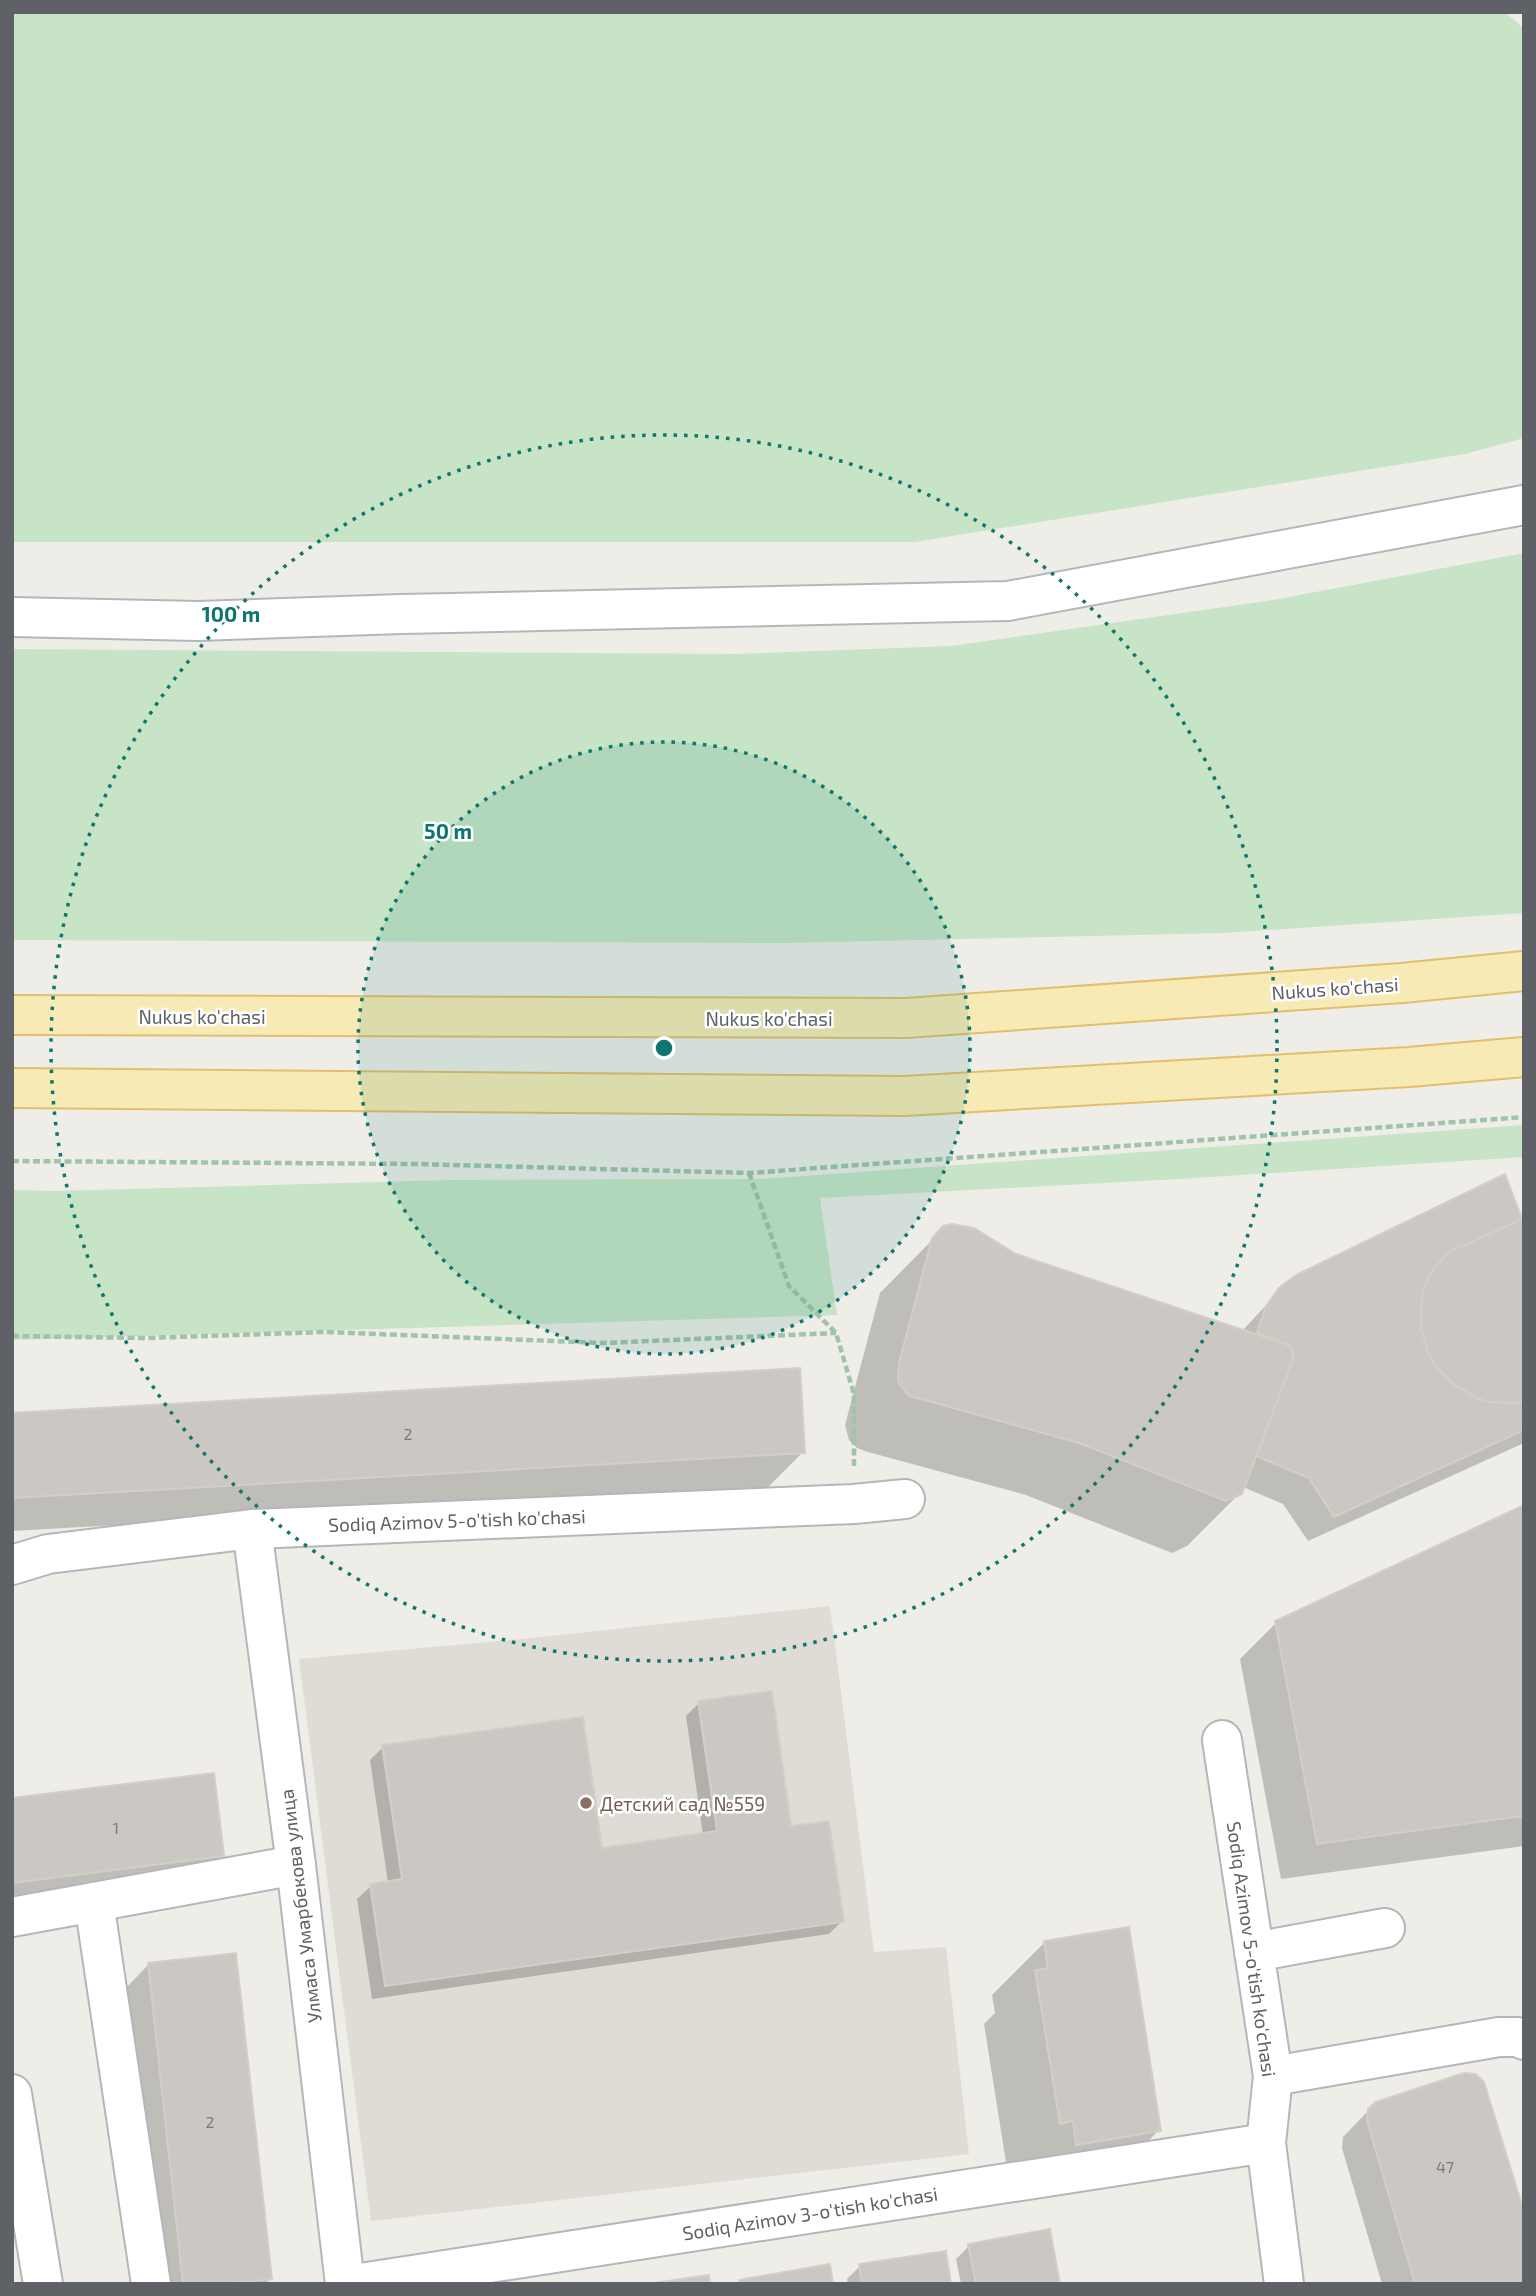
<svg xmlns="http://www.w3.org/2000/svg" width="1536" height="2296" font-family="'Exo 2',sans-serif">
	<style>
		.education { fill: #dfdcd5 }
		.green { fill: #c7e4c6 }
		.shadow { fill: #0003 }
		.building { fill: #cbc8c4; stroke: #d3cfc6; stroke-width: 2 }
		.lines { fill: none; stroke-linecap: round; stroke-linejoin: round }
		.minor-casing { stroke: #b4b7ba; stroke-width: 42 }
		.major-casing { stroke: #e3bf6c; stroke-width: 42 }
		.path { stroke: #a0c4aa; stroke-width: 4.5; stroke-dasharray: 7 3.5; stroke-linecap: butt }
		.minor { stroke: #fff; stroke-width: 38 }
		.major { stroke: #f7eab4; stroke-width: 38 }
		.ring { fill: none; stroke: #0f766e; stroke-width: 3.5; stroke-dasharray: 3.5 7 }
		.education-dot { fill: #8d6e63; stroke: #fff; stroke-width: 2.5 }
		.labels { text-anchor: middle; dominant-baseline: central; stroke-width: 5; stroke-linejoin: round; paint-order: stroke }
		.number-label { font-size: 16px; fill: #797c7e }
		.street-label { font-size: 19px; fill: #5e6266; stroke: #fff }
		.education-label { font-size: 19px; fill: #785e54; stroke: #fff; text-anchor: start }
		.centre { fill: #0f766e; stroke: #fff; stroke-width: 3.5 }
		.ring-label { font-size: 21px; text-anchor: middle; font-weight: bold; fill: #0f766e; stroke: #fff; stroke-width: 5; stroke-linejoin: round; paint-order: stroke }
	</style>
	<rect width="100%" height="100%" fill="#efede7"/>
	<polygon class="education" points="830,1606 874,1952 946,1947 969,2154 371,2221 299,1659 522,1639"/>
	<g class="green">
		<polygon points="12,12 1505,12 1524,29 1524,438 1465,454 914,542 12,542"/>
		<polygon points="1524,553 1524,913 1224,933 785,943 12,940 12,649 737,654 951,646 1273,600"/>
		<polygon points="1524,1125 1524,1157 1179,1179 820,1198 837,1315 12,1340 12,1190 57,1191 450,1180 761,1179"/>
	</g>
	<g class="shadow">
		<polygon points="1520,1219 1524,1220 1524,1443 1308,1541 1283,1504 1243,1487 1240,1493 1187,1546 1172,1553 1026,1495 868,1452 857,1448 849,1440 845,1425 880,1293 944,1228 1015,1255 1243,1330 1280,1290"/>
		<polygon points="12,1415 803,1452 767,1488 12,1531"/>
		<polygon points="1524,1507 1524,1846 1281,1879 1240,1659 1276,1623"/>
		<polygon points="699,1703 790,1828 842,1921 829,1934 372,1999 357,1899 371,1886 388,1883 370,1760 383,1747 601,1850 703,1835 686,1716"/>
		<polygon points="12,1800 222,1856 186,1892 12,1913"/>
		<polygon points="1045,1942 1159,2130 1107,2183 1008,2175 984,2024 995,2013 992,1995"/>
		<polygon points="149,1964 270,2279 265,2284 155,2284 123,1991"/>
		<polygon points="1369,2110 1524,2284 1382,2284 1342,2148 1343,2137"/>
		<polygon points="969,2246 1058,2284 961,2284 956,2259"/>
		<polygon points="860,2266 949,2284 848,2284 847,2279"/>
	</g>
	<g class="building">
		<polygon points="1505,1174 1522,1219 1449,1252 1431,1272 1426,1283 1422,1295 1421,1327 1429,1355 1436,1367 1455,1385 1477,1398 1490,1402 1517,1403 1524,1400 1524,1430 1334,1517 1309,1478 1256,1456 1293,1359 1292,1350 1288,1345 1257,1333 1266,1306 1279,1288 1296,1275"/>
		<polygon points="1524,1218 1524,1400 1517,1403 1490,1402 1477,1398 1455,1385 1436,1367 1429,1355 1421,1327 1422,1295 1431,1272 1449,1252"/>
		<polygon points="952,1224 974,1228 1016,1254 1288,1345 1292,1350 1293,1359 1242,1494 1226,1501 1079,1443 910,1396 901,1387 898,1380 899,1363 932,1238 943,1226"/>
		<polygon points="800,1368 805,1453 12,1498 12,1413"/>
		<polygon points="1524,1505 1524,1816 1317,1844 1275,1621"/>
		<polygon points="772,1691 791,1826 829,1821 844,1922 385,1986 370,1884 402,1879 382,1745 583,1717 602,1848 717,1831 698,1701"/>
		<polygon points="214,1773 224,1856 12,1883 12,1798"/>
		<polygon points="1129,1927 1161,2131 1076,2145 1073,2121 1060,2124 1035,1970 1048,1968 1044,1941"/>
		<polygon points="236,1953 272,2279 229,2284 183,2284 148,1963"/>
		<polygon points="1464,2073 1476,2074 1484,2082 1524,2212 1524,2284 1415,2284 1367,2121 1368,2109 1376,2102"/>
		<polygon points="1050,2229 1060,2284 976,2284 968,2244"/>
		<polygon points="946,2251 951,2284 862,2284 859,2264"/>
		<polygon points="830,2264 833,2284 740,2284 739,2280"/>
		<polygon points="709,2275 710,2284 648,2284"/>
	</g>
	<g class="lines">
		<g class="minor-casing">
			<g id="minor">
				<polyline points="12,617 198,621 402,614 1008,601 1524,505"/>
				<polyline points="252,1529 296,1865 345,2284"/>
				<polyline points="12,1565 48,1554 252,1529 854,1504 905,1499"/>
				<polyline points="1222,1740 1273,2076 1266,2143 1284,2284"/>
				<polyline points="94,1902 151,2284"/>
				<polyline points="12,1917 296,1865"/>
				<polyline points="1254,1952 1385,1928"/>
				<polyline points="1273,2076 1499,2037 1518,2037 1524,2040"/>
				<polyline points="12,2094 43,2284"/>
				<polyline points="354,2284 1266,2143"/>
			</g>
		</g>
		<g class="major-casing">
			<g id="major">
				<polyline points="12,1015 906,1018 1402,983 1524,971"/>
				<polyline points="12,1088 904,1096 1409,1067 1524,1057"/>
			</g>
		</g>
		<g class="path">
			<polyline points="12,1161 417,1164 749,1173 1524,1117"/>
			<polyline points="749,1173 789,1286 836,1333 854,1394 854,1466"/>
			<polyline points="12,1336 146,1338 326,1332 603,1343 836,1333"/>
		</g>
		<use href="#minor" class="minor"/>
		<use href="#major" class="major"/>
	</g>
	<circle cx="664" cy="1048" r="306" fill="#0f766e" fill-opacity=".12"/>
	<g class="ring">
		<circle cx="664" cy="1048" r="306"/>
		<circle cx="664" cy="1048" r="613"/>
	</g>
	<circle class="education-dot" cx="586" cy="1803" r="7"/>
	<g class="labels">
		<g class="number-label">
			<text x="408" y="1433">2</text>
			<text x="116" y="1827">1</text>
			<text x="210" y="2121">2</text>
			<text x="1445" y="2166">47</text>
		</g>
		<g class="street-label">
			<text transform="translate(1335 988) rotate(-4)">Nukus ko'chasi</text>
			<text x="202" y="1016">Nukus ko'chasi</text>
			<text x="769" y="1018">Nukus ko'chasi</text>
			<text transform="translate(457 1520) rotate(-2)">Sodiq Azimov 5-o'tish ko'chasi</text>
			<text transform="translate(300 1906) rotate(-97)">Улмаса Умарбекова улица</text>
			<text transform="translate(1252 1949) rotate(82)">Sodiq Azimov 5-o'tish ko'chasi</text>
			<text transform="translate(810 2213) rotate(-9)">Sodiq Azimov 3-o'tish ko'chasi</text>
		</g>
		<g class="education-label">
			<text x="600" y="1803">Детский сад №559</text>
		</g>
	</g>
	<circle cx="664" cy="1048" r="10" class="centre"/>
	<g class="ring-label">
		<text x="231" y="622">100 m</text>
		<text x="448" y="839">50 m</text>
	</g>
	<rect width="1536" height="2296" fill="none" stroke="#5e6266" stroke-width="28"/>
</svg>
